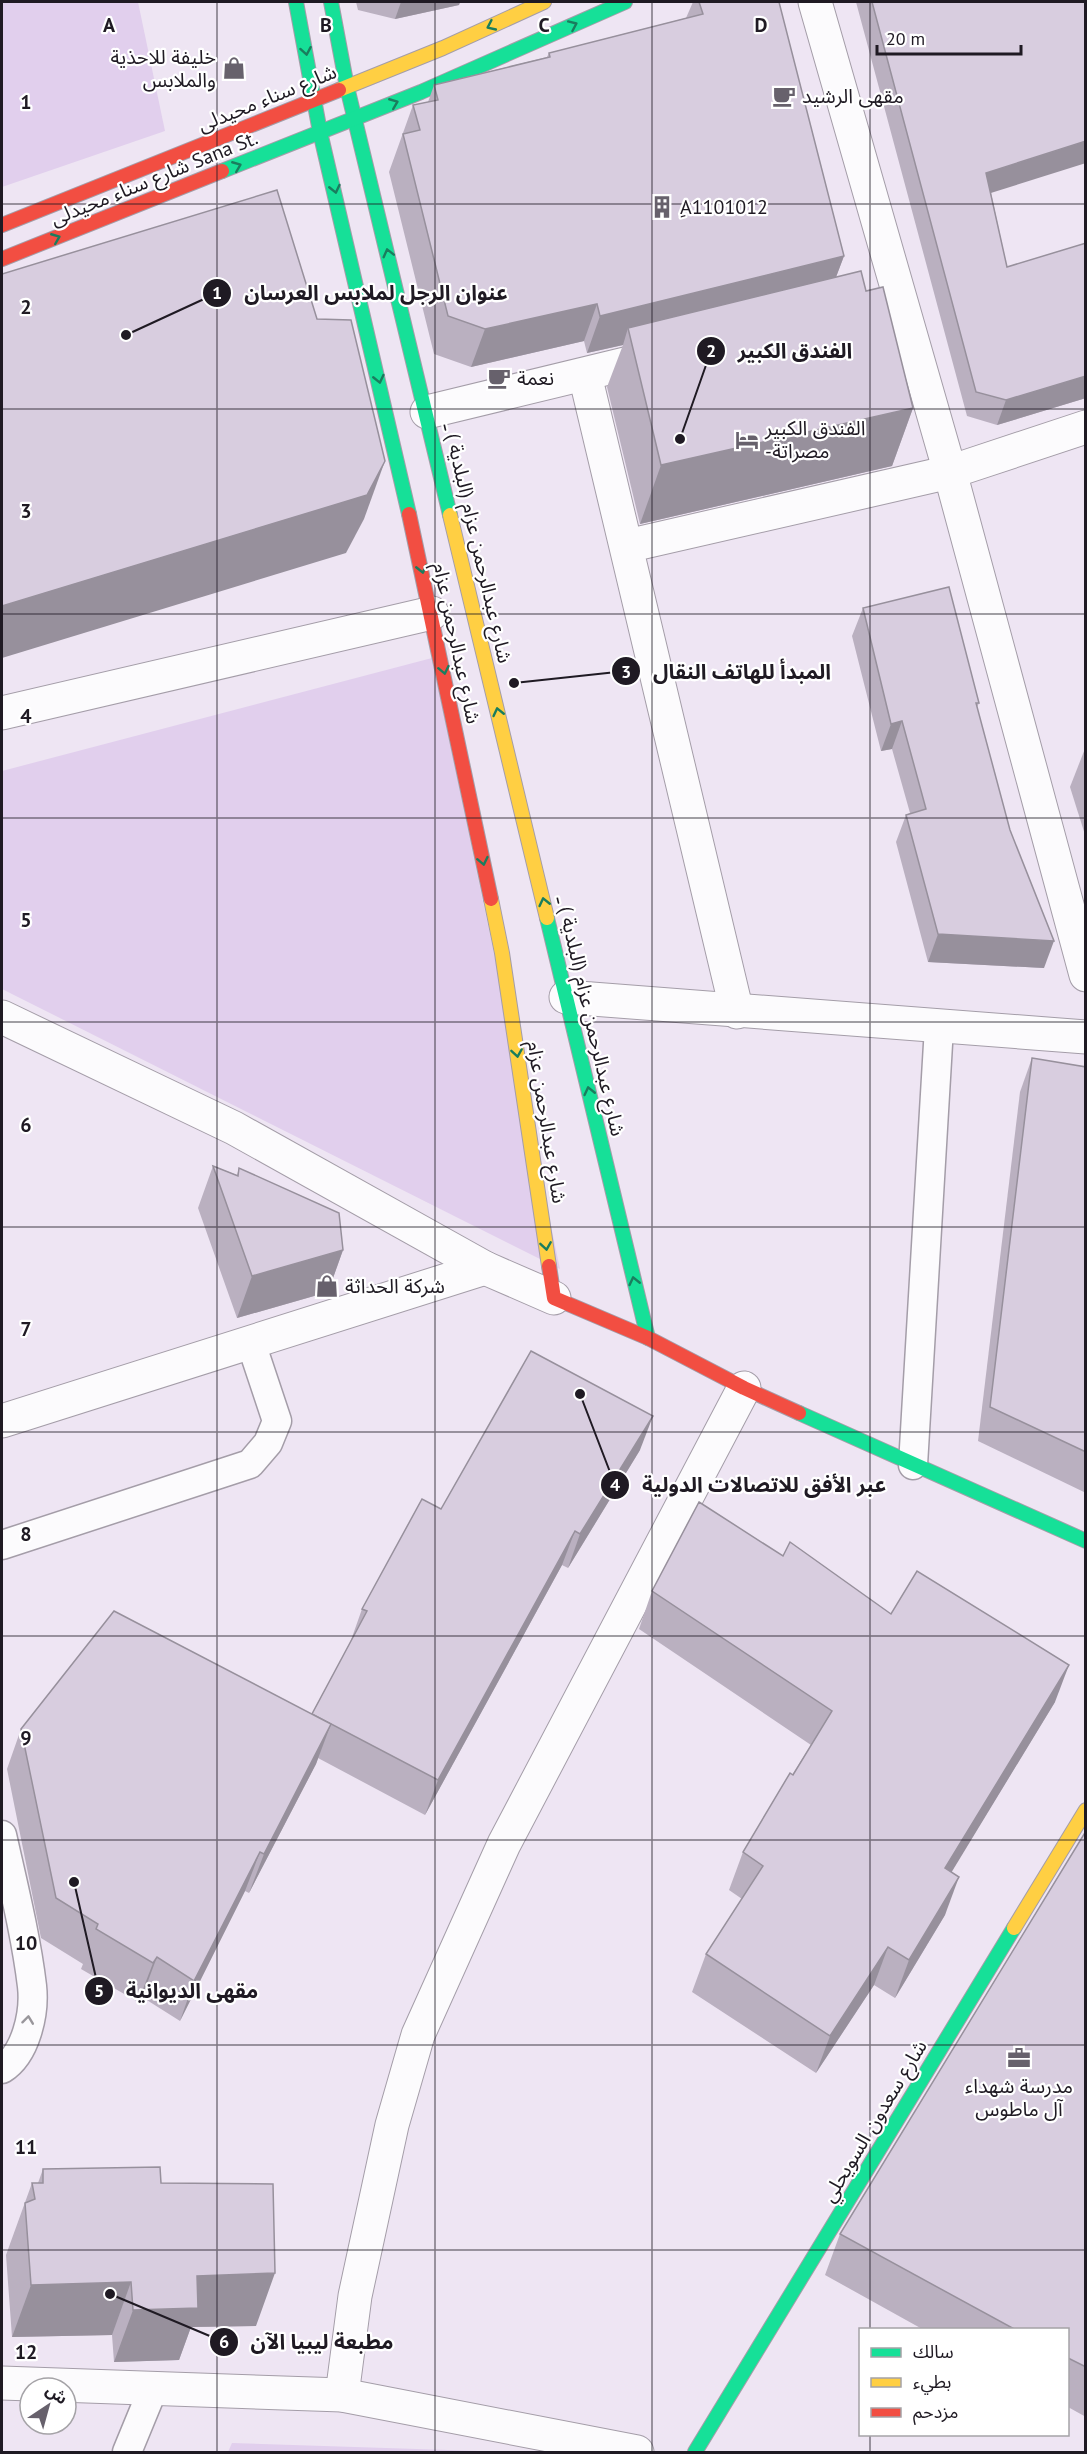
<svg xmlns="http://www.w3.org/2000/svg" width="1087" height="2454" font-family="'PT Sans','Noto Sans Arabic',sans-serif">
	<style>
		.green { fill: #e1cfed }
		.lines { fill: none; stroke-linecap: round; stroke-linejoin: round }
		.lane-casing { stroke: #a49da8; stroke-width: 31 }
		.street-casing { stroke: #a49da8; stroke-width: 35 }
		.fast-casing { stroke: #a49da8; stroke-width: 16 }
		.slow-casing { stroke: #a49da8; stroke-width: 16 }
		.jam-casing { stroke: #a49da8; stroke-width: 16 }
		.lane { stroke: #fcfbfd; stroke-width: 28 }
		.street { stroke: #fcfbfd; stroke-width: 33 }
		.fast { stroke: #16e098; stroke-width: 14 }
		.slow { stroke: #ffcf43; stroke-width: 14 }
		.jam { stroke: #f24e42; stroke-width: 14 }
		.wall { fill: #bab0c0 }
		.shaded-wall { fill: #97909c }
		.building { fill: #d8cddf; stroke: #97909c; stroke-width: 1.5 }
		.oneway { stroke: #1a7d5e }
		.oneway2 { stroke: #99969b }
		.grid { fill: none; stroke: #1f1a23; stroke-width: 1.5; stroke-opacity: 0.55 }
		.labels { text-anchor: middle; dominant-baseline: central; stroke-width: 4.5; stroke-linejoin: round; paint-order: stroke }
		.poi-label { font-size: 20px; fill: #1f1a23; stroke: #fff; text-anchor: start }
		.street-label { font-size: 20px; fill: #1f1a23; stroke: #fff }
		.grid-label { font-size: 20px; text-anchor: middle; font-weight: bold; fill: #1f1a23; stroke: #fff; stroke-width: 4.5; stroke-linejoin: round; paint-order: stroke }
		.leader { fill: none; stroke: #1f1a23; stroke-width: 2 }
		.callout-dot { fill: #1f1a23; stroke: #fff; stroke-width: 2 }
		.mark-label { font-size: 18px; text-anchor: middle; font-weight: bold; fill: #fff }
		.callout-label { font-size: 21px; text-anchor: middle; font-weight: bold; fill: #1f1a23; stroke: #fff; stroke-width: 4.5; stroke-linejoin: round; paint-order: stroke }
	</style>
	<rect width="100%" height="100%" fill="#eee5f3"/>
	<g class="green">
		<polygon points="2,2 138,2 165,131 2,187"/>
		<polygon points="432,658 560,1269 2,989 2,771"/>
		<polygon points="232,2443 513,2452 228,2452"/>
	</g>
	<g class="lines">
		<g class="lane-casing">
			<g id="lane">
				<polyline points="913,1465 939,1027"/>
				<polyline points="2,1545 250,1464 268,1443 277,1421 251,1343"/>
				<path d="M2 1835C13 1884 26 1936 32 1986 35 2013 26 2054 2 2069"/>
				<polyline points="127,2452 153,2389"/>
			</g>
		</g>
		<g class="street-casing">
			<g id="street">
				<polyline points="815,2 950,472 1086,975"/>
				<polyline points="585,375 737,1012"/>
				<polyline points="427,412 658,356"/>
				<polyline points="627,546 950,472 1086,427"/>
				<polyline points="2,713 432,613"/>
				<polyline points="566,997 1086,1037"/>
				<polyline points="2,1017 234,1128 485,1268 554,1298"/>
				<polyline points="2,1421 485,1268"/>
				<polyline points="2,2383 342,2395 637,2452"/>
				<polyline points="342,2395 355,2296 392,2125 418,2035 504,1844 744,1388"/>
			</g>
		</g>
		<g class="fast-casing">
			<g id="fast">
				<polyline points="296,2 320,132 409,514"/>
				<polyline points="331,2 347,87 450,515"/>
				<polyline points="222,171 421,92 625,2"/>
				<polyline points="547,918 648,1338"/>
				<polyline points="799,1413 1086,1541"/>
				<polyline points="695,2452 1014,1928"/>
			</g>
		</g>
		<g class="slow-casing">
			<g id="slow">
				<polyline points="339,90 443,48 544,2"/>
				<polyline points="450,515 547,918"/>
				<polyline points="491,899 502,953 549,1266"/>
				<polyline points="1014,1928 1086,1810"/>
			</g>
		</g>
		<g class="jam-casing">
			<g id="jam">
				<polyline points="2,225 339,90"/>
				<polyline points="2,259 222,171"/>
				<polyline points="409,514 491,899"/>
				<polyline points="549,1266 554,1298 648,1338 744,1388 799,1413"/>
			</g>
		</g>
		<use href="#lane" class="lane"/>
		<use href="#street" class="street"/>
		<use href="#fast" class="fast"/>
		<use href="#slow" class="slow"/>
		<use href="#jam" class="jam"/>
	</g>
	<g class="wall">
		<polygon points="356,2 460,2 459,5 395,19 358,10"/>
		<polygon points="693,2 779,2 844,256 836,277 866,291 913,408 892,466 640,524 607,387 623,345 587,353 584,341 471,367 434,354 389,172 413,105 428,102 434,85 547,57 549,53 686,18"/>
		<polygon points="856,2 1086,2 991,193 1007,267 1086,243 1086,398 997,425 967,416"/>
		<polygon points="863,608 979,703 977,707 1044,968 928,962 896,842 906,815 910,813 892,749 881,751 852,636"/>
		<polygon points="1086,746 1086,838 1070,787"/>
		<polygon points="1032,1058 1086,1067 1086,1493 978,1441 1020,1092"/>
		<polygon points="213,1166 237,1175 239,1168 343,1250 328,1292 237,1318 198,1208"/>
		<polygon points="640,1450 568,1568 562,1565 425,1815 318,1758 316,1764 249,1893 245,1891 180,2021 142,1997 138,2002 81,1969 83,1964 41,1938 7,1769 21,1729 312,1714 350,1643 362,1609 441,1509"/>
		<polygon points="783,1556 1055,1702 951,1872 945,1915 895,1998 874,1985 816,2073 692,1992 706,1954 742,1899 729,1890 743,1852 811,1745 639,1629 652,1591"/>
		<polygon points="1086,1831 1086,2417 1068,2407 1068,2330 924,2330 825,2275 840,2234"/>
		<polygon points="43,2169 161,2183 256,2326 191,2327 179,2360 114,2362 112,2335 12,2337 6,2255 32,2183 38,2183"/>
	</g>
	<g class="shaded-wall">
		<polygon points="401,2 460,2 459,5 395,19"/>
		<polygon points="1086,141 1086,163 978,197 986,173"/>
		<polygon points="844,256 830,293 628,328 623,345 587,353 600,316"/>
		<polygon points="597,304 584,341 471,367 485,329"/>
		<polygon points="1086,376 1086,398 997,425 1006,400"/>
		<polygon points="913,408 892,466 640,524 661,465"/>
		<polygon points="385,461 364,519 346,553 2,658 2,606"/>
		<polygon points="902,721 892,749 881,751 891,724"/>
		<polygon points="938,934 1054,941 1044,968 928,962"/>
		<polygon points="343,1250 328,1292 237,1318 252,1276"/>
		<polygon points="653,1416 640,1450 568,1568 580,1534"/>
		<polygon points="575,1531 562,1565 425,1815 438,1780"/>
		<polygon points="1069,1665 1055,1702 931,1906 945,1868"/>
		<polygon points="331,1724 316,1764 249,1893 264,1854"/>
		<polygon points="260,1852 245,1891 180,2021 194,1981"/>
		<polygon points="959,1877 945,1915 895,1998 909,1960"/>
		<polygon points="888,1947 874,1985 816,2073 830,2036"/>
		<polygon points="157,1957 142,1997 138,2002 153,1963"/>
		<polygon points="275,2273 256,2326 191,2327 179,2360 114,2362 133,2310 197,2276"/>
		<polygon points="131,2282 112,2335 12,2337 31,2285"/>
	</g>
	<g class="building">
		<polygon points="699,2 779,2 844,256 600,316 597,304 485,329 448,316 403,134 420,130 413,105 438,100 434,85 550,57 549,53 703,14"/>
		<polygon points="872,2 1086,2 1086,141 986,173 1007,267 1086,243 1086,376 1006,400 976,392"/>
		<polygon points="277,190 317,319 351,320 385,461 367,495 2,606 2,274"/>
		<polygon points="861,271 866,291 883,287 913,408 661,465 628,328"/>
		<polygon points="949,587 979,703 976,703 1010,830 1054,941 938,934 906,815 926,809 902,721 891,724 863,608"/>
		<polygon points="1032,1058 1086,1067 1086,1452 990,1407"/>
		<polygon points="213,1166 238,1176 239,1168 339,1213 343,1250 252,1276"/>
		<polygon points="531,1351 653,1416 580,1534 575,1531 438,1780 312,1714 367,1611 362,1609 422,1499 441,1509"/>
		<polygon points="699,1502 783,1556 790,1542 891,1614 917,1571 1069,1665 945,1868 959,1877 909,1960 888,1947 830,2036 706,1954 763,1866 743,1852 790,1773 793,1775 832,1711 652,1591"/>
		<polygon points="114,1611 331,1724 264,1854 260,1852 194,1981 157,1957 153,1963 96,1929 98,1924 56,1898 21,1729"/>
		<polygon points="1086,1831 1086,2367 1068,2358 1068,2330 1016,2330 840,2234"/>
		<polygon points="160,2167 161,2183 273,2184 275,2273 197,2276 198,2308 133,2310 131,2282 31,2285 25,2203 35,2199 32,2183 43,2183 43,2169"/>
	</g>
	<defs><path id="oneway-chevron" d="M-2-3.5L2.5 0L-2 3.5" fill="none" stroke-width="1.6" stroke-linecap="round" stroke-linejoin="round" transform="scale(1.5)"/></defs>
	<g class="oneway">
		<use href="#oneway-chevron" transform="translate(573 25) rotate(-24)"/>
		<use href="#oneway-chevron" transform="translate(491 26) rotate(155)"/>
		<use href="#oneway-chevron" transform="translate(306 51) rotate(80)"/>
		<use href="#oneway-chevron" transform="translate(394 103) rotate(-22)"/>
		<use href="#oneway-chevron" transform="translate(237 166) rotate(-22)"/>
		<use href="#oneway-chevron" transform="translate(335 189) rotate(77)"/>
		<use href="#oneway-chevron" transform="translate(56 238) rotate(-22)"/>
		<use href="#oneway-chevron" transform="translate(388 253) rotate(-104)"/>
		<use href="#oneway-chevron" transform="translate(379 379) rotate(77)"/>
		<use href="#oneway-chevron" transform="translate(422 569) rotate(77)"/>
		<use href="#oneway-chevron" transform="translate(444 670) rotate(78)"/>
		<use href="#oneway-chevron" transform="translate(498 712) rotate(-103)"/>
		<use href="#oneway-chevron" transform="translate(483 861) rotate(78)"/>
		<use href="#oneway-chevron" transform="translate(544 902) rotate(-103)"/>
		<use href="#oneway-chevron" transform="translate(517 1053) rotate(81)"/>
		<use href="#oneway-chevron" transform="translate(589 1091) rotate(-103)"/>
		<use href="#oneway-chevron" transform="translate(546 1246) rotate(81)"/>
		<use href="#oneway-chevron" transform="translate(634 1281) rotate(-103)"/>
	</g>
	<use class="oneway2" href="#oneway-chevron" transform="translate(28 2020) rotate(-83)"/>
	<path class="grid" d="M217 2V2452M435 2V2452M652 2V2452M870 2V2330M2 204H1086M2 409H1086M2 614H1086M2 818H1086M2 1022H1086M2 1227H1086M2 1432H1086M2 1636H1086M2 1840H1086M2 2045H1086M2 2250H1086M870 2434V2452"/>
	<defs>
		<g id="shop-bare" transform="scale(1.8)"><path d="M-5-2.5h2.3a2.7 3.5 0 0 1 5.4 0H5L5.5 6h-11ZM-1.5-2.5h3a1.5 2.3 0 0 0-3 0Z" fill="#67616c" stroke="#fff" stroke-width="2.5" paint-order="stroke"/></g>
		<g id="cafe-bare" transform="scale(1.8)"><path d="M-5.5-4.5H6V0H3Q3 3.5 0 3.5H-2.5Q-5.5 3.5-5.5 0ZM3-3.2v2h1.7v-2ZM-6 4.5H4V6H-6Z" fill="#67616c" stroke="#fff" stroke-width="2.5" paint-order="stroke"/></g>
		<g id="building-bare" transform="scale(1.8)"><path d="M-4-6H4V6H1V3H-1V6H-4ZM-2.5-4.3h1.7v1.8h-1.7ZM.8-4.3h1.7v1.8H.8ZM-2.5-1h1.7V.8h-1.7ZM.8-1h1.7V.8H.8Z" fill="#67616c" stroke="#fff" stroke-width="2.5" paint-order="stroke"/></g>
		<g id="hotel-bare" transform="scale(1.8)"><path d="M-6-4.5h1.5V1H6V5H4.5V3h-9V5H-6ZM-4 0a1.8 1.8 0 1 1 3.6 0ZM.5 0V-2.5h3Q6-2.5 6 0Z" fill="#67616c" stroke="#fff" stroke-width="2.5" paint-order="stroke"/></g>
		<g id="office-bare" transform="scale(1.8)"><path d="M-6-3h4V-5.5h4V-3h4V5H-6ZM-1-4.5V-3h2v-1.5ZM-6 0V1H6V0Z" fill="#67616c" stroke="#fff" stroke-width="2.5" paint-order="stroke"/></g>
	</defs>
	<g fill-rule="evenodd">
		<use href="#shop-bare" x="234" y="68"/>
		<use href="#cafe-bare" x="784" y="96"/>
		<use href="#building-bare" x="662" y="207"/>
		<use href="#cafe-bare" x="499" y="378"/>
		<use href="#hotel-bare" x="747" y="440"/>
		<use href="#shop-bare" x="327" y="1286"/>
		<use href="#office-bare" x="1019" y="2058"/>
	</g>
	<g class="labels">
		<g class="poi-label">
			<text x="216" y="57" text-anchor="end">خليفة للاحذية<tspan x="216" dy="23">والملابس</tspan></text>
			<text x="802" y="96">مقهى الرشيد</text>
			<text x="680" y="207">ِA1101012</text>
			<text x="517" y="378">نعمة</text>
			<text x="765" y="428">الفندق الكبير<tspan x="765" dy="23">-مصراتة</tspan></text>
			<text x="345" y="1286">شركة الحداثة</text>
			<text x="1019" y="2086" text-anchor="middle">مدرسة شهداء<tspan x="1019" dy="23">آل ماطوس</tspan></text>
		</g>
		<g class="street-label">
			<text transform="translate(267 98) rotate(-22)">شارع سناء محيدلى</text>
			<text transform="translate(154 178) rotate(-22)">شارع سناء محيدلى Sana St.</text>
			<text transform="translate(478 543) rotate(77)">شارع عبدالرحمن عزام (البلدية ) ـ</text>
			<text transform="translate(457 643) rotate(78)">شارع عبدالرحمن عزام</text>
			<text transform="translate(591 1016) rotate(77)">شارع عبدالرحمن عزام (البلدية ) ـ</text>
			<text transform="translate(547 1122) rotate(81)">شارع عبدالرحمن عزام</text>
			<text transform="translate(874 2121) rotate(-59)">شارع سعدون السويحلي</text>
		</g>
	</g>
	<g class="grid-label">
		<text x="109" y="32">A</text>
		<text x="326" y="32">B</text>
		<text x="544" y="32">C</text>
		<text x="761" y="32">D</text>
		<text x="26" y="109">1</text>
		<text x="26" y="314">2</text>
		<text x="26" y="518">3</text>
		<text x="26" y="723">4</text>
		<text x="26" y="927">5</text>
		<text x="26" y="1132">6</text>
		<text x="26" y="1336">7</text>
		<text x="26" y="1541">8</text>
		<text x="26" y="1745">9</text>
		<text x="26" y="1950">10</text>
		<text x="26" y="2154">11</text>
		<text x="26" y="2359">12</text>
	</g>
	<path class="leader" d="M126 335L217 293M680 439L711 351M514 683L626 671M580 1394L615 1485M74 1882L99 1991M110 2294L224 2342"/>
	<g class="callout-dot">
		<circle cx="126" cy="335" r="6"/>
		<circle cx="680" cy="439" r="6"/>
		<circle cx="514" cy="683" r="6"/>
		<circle cx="580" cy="1394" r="6"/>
		<circle cx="74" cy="1882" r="6"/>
		<circle cx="110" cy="2294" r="6"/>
		<circle cx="217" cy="293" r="15"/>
		<circle cx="711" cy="351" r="15"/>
		<circle cx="626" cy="671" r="15"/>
		<circle cx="615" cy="1485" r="15"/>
		<circle cx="99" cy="1991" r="15"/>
		<circle cx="224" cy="2342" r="15"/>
	</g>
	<g class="mark-label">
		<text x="217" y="299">1</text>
		<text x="711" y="357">2</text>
		<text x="626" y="678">3</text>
		<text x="615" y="1491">4</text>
		<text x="99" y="1997">5</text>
		<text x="224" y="2348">6</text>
	</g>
	<g class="callout-label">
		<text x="376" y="300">عنوان الرجل لملابس العرسان</text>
		<text x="795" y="358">الفندق الكبير</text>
		<text x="742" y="679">المبدأ للهاتف النقال</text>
		<text x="764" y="1492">عبر الأفق للاتصالات الدولية</text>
		<text x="192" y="1998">مقهى الديوانية</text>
		<text x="322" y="2349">مطبعة ليبيا الآن</text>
	</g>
	<rect width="1087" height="2454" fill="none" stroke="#1f1a23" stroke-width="6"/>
	<rect x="859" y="2328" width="210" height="108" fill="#ffffff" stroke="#a5a3a7" stroke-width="1.5"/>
	<rect x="871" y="2348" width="30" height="9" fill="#16e098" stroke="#a5a3a7" stroke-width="1.5"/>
	<text x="913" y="2358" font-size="18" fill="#1f1a23">سالك</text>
	<rect x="871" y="2378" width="30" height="9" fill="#ffcf43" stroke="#a5a3a7" stroke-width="1.5"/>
	<text x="913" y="2388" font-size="18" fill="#1f1a23">بطيء</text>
	<rect x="871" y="2408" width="30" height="9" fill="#f24e42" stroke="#a5a3a7" stroke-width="1.5"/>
	<text x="913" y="2418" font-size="18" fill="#1f1a23">مزدحم</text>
	<g transform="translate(48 2406) rotate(36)"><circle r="28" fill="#ffffff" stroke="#a5a3a7" stroke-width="1.5"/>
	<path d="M0-4.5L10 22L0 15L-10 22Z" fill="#67616c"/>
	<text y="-9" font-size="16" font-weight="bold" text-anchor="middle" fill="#1f1a23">ش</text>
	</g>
	<path d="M877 45v9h144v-9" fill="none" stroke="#1f1a23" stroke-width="3"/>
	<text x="886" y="45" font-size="18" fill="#1f1a23" stroke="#ffffff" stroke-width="4.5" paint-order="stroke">20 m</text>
</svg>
